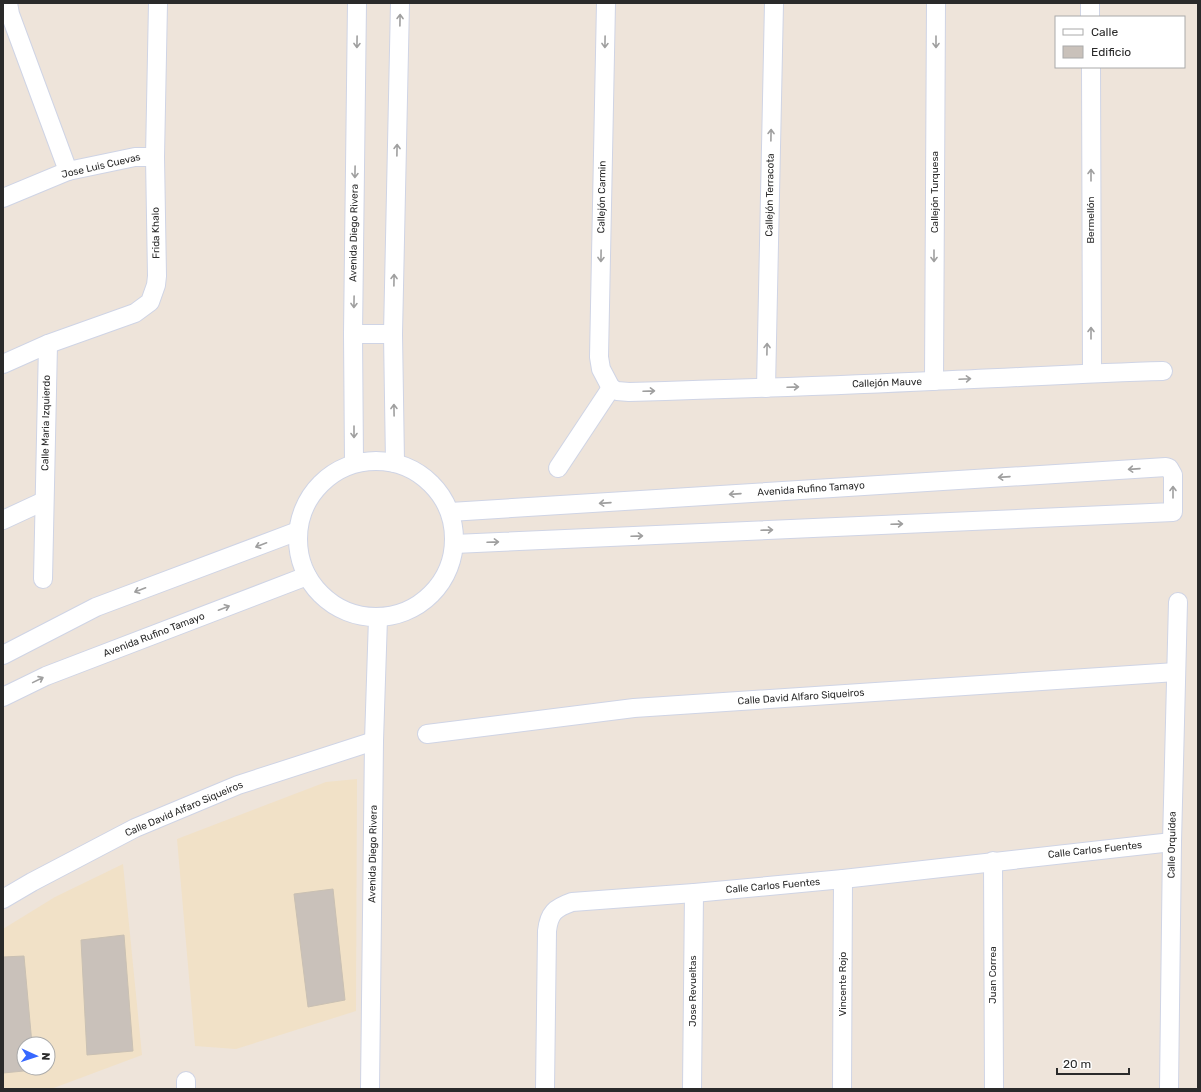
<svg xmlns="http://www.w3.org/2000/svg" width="1201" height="1092" font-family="Rubik,sans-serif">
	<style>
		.education { fill: #f1e1c7; fill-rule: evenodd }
		.building { fill: #c9c1ba; stroke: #c9c0b3 }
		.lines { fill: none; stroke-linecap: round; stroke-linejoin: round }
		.street-casing { stroke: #cfd4e5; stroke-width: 20 }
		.street { stroke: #fff; stroke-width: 18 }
		.oneway { stroke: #9f9f9f }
		.labels { text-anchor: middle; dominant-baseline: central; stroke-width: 4; stroke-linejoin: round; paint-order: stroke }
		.street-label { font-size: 10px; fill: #2a2a2a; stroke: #fff }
	</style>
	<rect width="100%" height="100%" fill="#eee4da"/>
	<g class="education">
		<polygon points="357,779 356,1011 236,1049 195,1046 177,839 326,782"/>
		<path d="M123 864 142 1055 51 1089H3V929L55 897ZM24 1044H48V1068H24Z"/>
	</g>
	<g class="building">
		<polygon points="333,889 345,1000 308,1007 294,894"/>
		<polygon points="124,935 133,1051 87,1055 81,940"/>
		<polygon points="24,956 32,1044 24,1044 24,1068 33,1068 34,1070 3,1073 3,957"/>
	</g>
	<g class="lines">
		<g class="street-casing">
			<g id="street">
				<polyline points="8,3 10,14 68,171"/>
				<polyline points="606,3 599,357 601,369 611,388"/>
				<polyline points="1090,3 1090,17"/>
				<polyline points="1091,67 1092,372"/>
				<polyline points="3,198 68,171 135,157 155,157"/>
				<polyline points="353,334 393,334"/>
				<polyline points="3,364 48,344 135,313 150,302 156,285 157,276 155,157 158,3"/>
				<polyline points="934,381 936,3"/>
				<path d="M611 388 617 391 629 392C730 389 831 386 932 381 1009 378 1086 373 1163 371"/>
				<polyline points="766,388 774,3"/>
				<circle cx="376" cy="539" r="78"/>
				<polyline points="354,463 353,334 357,3"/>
				<polyline points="395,463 393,334 400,3"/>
				<polyline points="558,468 611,388"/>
				<polyline points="450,512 1166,467 1169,468 1173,475 1173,512 454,544"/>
				<polyline points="3,520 44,501"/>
				<polyline points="43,579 48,344"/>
				<polyline points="3,655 96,607 298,531"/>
				<polyline points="3,697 46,676 307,576"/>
				<polyline points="427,734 634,708 1176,672"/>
				<polyline points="993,861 994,1089"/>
				<polyline points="3,899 32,882 135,828 238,785 374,741"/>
				<polyline points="186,1089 186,1081"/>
				<polyline points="370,1089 374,741 378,618"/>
				<path d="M545 1089 547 931C549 913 555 908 572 902L694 893 843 879 1172 842"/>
				<polyline points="692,1089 694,893"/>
				<polyline points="842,1089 843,879"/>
				<polyline points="1169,1089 1172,842 1178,602"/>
			</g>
		</g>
		<use href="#street" class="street"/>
	</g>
	<defs><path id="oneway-shaft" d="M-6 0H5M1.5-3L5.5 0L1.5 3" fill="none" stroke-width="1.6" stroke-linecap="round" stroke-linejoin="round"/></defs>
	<g class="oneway">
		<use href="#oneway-shaft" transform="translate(400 20) rotate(-89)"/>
		<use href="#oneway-shaft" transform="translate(357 42) rotate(91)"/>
		<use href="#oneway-shaft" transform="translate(605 42) rotate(91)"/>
		<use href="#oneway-shaft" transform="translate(936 42) rotate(90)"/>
		<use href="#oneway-shaft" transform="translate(771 135) rotate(-89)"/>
		<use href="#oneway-shaft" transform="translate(397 150) rotate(-89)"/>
		<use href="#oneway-shaft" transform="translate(355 172) rotate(91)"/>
		<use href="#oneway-shaft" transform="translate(1091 175) rotate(-90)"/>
		<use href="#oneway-shaft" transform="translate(601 256) rotate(91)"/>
		<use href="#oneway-shaft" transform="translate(934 256) rotate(90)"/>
		<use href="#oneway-shaft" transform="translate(394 280) rotate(-89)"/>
		<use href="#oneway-shaft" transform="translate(354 302) rotate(91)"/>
		<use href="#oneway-shaft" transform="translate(1091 333) rotate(-90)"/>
		<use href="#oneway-shaft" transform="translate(767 349) rotate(-89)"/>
		<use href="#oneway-shaft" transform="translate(965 379) rotate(-3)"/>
		<use href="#oneway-shaft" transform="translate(793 387) rotate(-2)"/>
		<use href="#oneway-shaft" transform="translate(649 391) rotate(-2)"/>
		<use href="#oneway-shaft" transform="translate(394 410) rotate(-91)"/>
		<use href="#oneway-shaft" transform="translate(354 432) rotate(90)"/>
		<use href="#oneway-shaft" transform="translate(1134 469) rotate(176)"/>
		<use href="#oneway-shaft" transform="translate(1004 477) rotate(176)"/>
		<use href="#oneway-shaft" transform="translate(1173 492) rotate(-90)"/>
		<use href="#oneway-shaft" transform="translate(735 494) rotate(176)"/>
		<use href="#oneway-shaft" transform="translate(605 503) rotate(176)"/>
		<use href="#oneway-shaft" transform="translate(897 524) rotate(-2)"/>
		<use href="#oneway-shaft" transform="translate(767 530) rotate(-2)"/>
		<use href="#oneway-shaft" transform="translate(637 536) rotate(-2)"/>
		<use href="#oneway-shaft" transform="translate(493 542) rotate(-2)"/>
		<use href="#oneway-shaft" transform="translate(261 545) rotate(159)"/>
		<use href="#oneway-shaft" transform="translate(140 590) rotate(159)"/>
		<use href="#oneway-shaft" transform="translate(224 608) rotate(-21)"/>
		<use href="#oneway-shaft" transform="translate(38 680) rotate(-26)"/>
	</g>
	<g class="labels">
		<g class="street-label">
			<text transform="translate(101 166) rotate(-13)">Jose Luis Cuevas</text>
			<text transform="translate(935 192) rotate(-90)">Callejón Turquesa</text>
			<text transform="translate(770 195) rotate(-89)">Callejón Terracota</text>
			<text transform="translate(602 197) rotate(-89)">Callejón Carmin</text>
			<text transform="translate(1091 220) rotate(-90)">Bermellón</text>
			<text transform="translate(156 233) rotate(-91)">Frida Khalo</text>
			<text transform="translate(354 233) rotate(-89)">Avenida Diego Rivera</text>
			<text transform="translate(887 383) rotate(-2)">Callejón Mauve</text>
			<text transform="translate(46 423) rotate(-89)">Calle Maria Izquierdo</text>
			<text transform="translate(811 489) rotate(-4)">Avenida Rufino Tamayo</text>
			<text transform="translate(154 635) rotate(-21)">Avenida Rufino Tamayo</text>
			<text transform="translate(801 697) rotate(-4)">Calle David Alfaro Siqueiros</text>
			<text transform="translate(184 809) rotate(-23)">Calle David Alfaro Siqueiros</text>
			<text transform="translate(1172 845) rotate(-89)">Calle Orquídea</text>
			<text transform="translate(1095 850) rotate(-6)">Calle Carlos Fuentes</text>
			<text transform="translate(373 854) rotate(-89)">Avenida Diego Rivera</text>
			<text transform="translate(773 886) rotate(-5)">Calle Carlos Fuentes</text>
			<text transform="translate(993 975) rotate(-90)">Juan Correa</text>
			<text transform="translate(843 984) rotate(-90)">Vincente Rojo</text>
			<text transform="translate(693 991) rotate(-90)">Jose Revueltas</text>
		</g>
	</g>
	<rect width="1201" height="1092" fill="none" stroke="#2a2a2a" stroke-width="8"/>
	<rect x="1055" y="16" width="130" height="52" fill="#ffffff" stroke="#aaaaaa"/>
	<rect x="1063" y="29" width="20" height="6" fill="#ffffff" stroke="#aaaaaa"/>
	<text x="1091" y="36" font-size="12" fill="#2a2a2a">Calle</text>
	<rect x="1063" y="46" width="20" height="12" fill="#c9c1ba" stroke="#aaaaaa"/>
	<text x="1091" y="56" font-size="12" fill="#2a2a2a">Edificio</text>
	<g transform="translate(36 1056) rotate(93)"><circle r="19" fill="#ffffff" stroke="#aaaaaa"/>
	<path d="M0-3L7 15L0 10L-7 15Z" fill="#3667ff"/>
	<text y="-6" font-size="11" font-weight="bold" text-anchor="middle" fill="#2a2a2a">N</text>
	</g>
	<path d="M1057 1068v6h72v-6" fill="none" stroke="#2a2a2a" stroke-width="2"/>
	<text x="1063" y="1068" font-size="12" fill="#2a2a2a" stroke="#ffffff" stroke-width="3" paint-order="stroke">20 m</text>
</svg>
